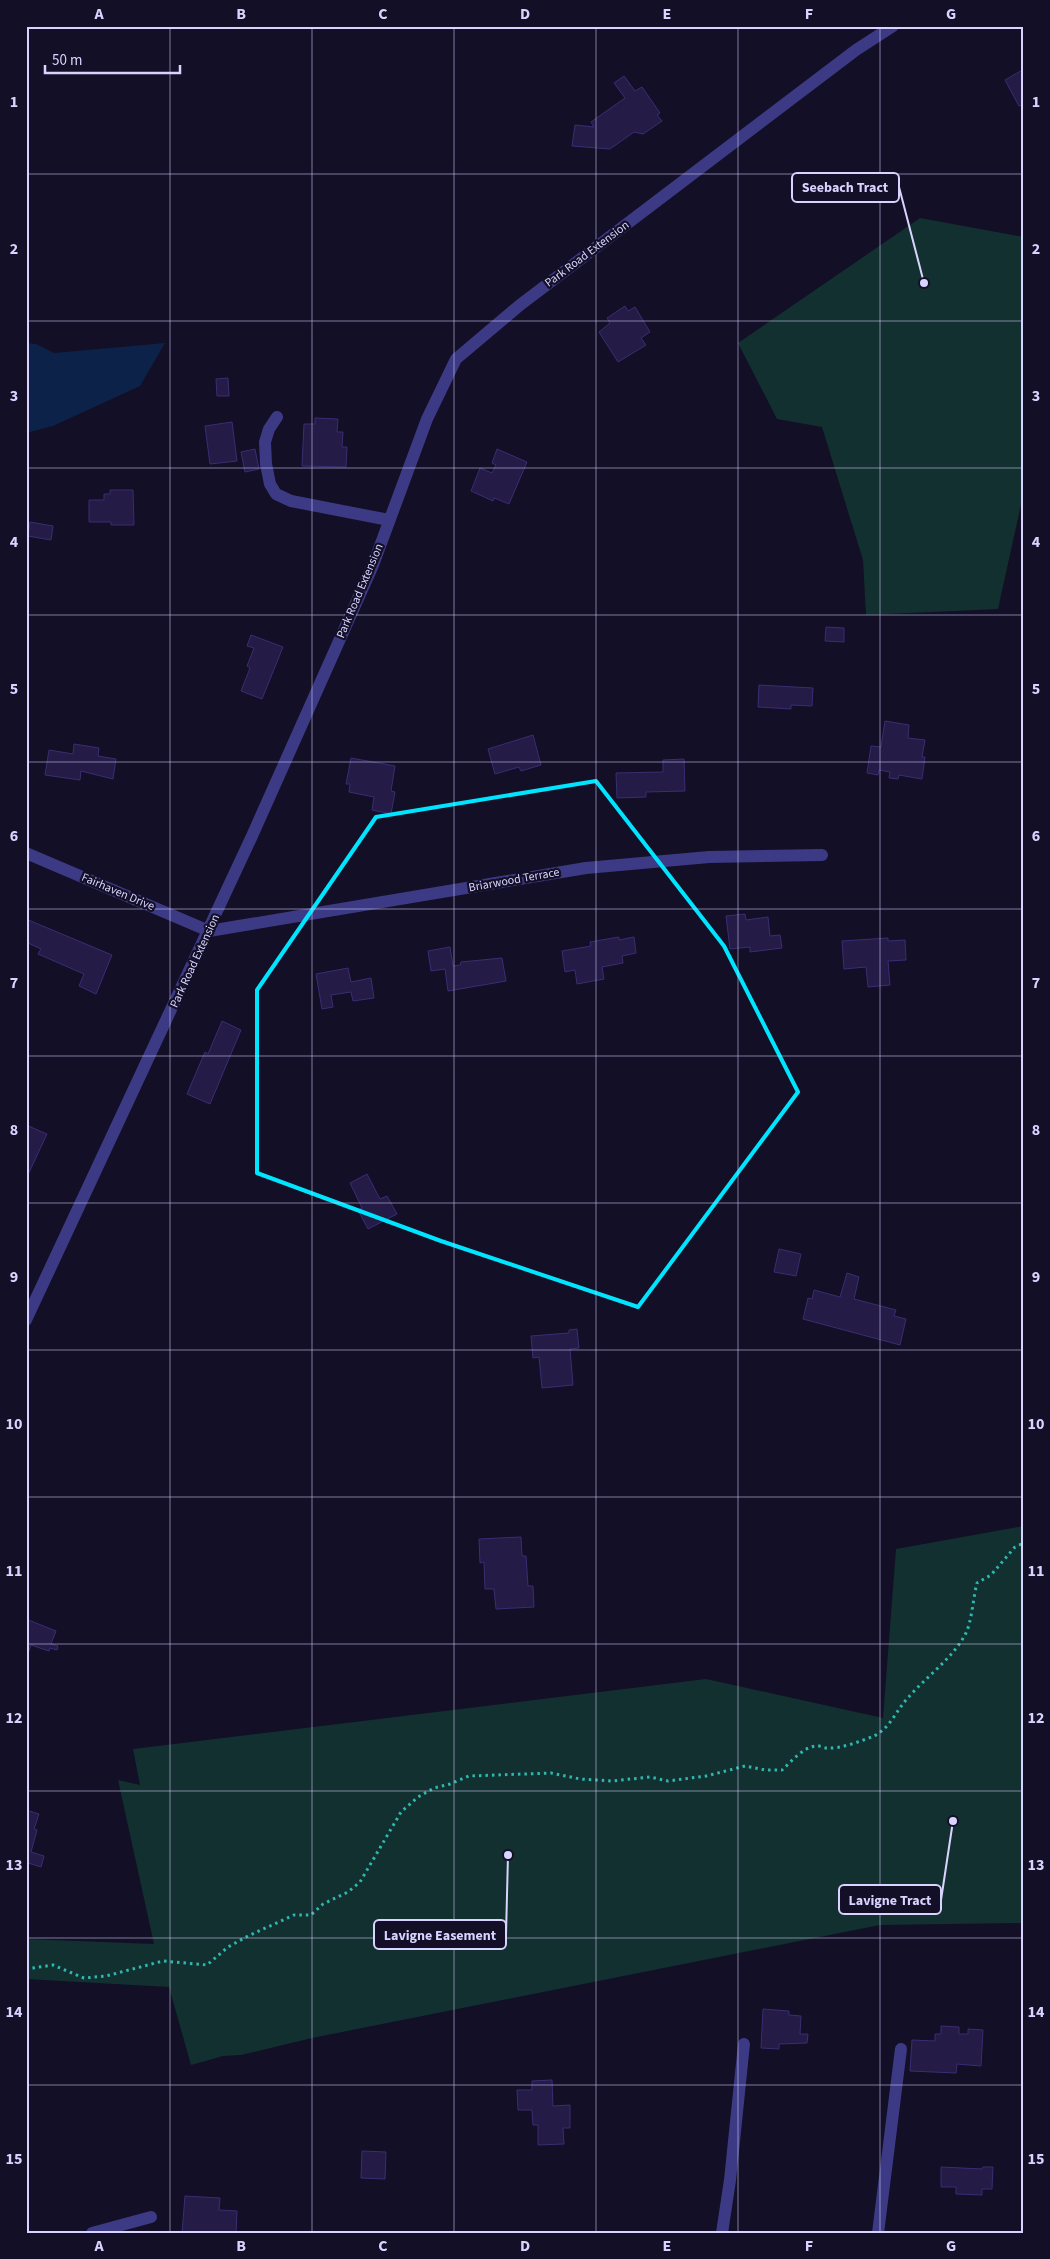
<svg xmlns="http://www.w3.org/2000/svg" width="1050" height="2259" font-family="'Source Sans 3',sans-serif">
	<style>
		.green { fill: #12302f }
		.water { fill: #0c2248 }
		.building { fill: #241b47; stroke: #3b2d73 }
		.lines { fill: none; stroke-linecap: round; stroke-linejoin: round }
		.path { stroke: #2fb8b0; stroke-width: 3; stroke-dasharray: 2.5 4; stroke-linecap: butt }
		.minor { stroke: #3d3a85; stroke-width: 12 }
		.marked { fill: none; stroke: #00e5ff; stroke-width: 4; stroke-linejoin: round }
		.grid { fill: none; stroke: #d9d4ff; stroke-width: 1; stroke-opacity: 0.55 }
		.labels { text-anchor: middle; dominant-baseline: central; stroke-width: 4.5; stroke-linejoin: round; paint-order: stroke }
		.street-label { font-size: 12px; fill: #d9d4ff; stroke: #130f26 }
		.leader { fill: none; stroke: #d9d4ff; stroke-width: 2 }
		.callout-dot { fill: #d9d4ff; stroke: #130f26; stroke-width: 2 }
		.callout { fill: #130f26; stroke: #d9d4ff; stroke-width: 2 }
		.callout-label { font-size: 14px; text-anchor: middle; font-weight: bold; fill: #d9d4ff }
		.neatline { fill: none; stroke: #d9d4ff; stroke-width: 2 }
		.grid-label { font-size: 16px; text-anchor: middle; font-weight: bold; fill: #d9d4ff }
	</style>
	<rect width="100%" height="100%" fill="#130f26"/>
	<g class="green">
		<polygon points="920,218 1024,237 1024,491 998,609 866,615 863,560 822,427 777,419 738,343"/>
		<polygon points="1024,1526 1024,1923 880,1925 312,2038 241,2055 223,2056 191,2065 169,1987 26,1979 26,1939 154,1944 118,1780 140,1785 133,1749 706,1679 883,1718 896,1549"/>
	</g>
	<polygon class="water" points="26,343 36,344 54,353 165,343 140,386 53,426 26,433"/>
	<g class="building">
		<polygon points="1024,69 1024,104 1019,106 1005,80"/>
		<polygon points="624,76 635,91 642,87 660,113 657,115 662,121 643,134 634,132 610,149 572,146 575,125 594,127 591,122 625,98 614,83"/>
		<polygon points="625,306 628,311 635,307 650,332 641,338 646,345 618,362 599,332 610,323 607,318"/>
		<polygon points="228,378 229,396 217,396 216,379"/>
		<polygon points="315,418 338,419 337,432 343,432 342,447 347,447 346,467 302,466 304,424 315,424"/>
		<polygon points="232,422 237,461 210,464 205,426"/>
		<polygon points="255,449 259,469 245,472 241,452"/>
		<polygon points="497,449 527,462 509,504 494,498 493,501 471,491 480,468 492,473 496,465 492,463"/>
		<polygon points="110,490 133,490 134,525 111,525 111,522 89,522 89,500 104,500 104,494 110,494"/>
		<polygon points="30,522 53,526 51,540 28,536"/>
		<polygon points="826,627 844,628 844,642 825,641"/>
		<polygon points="251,635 283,647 262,699 241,691 250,668 247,666 254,648 247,646"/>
		<polygon points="759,685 813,688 812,706 791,705 791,709 758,707"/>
		<polygon points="885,721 909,725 908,738 925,740 922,757 925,757 922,779 899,775 898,779 889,778 890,772 879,770 878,775 867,773 871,746 881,747"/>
		<polygon points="533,735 541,765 521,771 519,767 495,774 488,749"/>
		<polygon points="74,744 99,748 98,756 116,759 113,779 81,771 80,780 45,775 49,750 73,754"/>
		<polygon points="351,758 395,766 391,791 395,792 391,814 372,810 374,797 349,792 350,784 346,784"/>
		<polygon points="684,759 685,791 646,792 646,797 617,798 616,773 663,772 663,760"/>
		<polygon points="745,914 746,920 768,917 770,936 780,935 782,948 750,952 750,947 730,949 726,916"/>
		<polygon points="26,919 112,955 96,994 79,986 84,974 38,954 41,949 26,942"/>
		<polygon points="619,937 619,940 634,937 636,953 622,956 623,963 602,967 604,979 577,984 575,970 565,972 562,951 591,946 590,942"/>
		<polygon points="888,938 888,941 905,940 906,960 888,961 890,985 868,987 866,967 844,969 842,941"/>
		<polygon points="450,947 453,966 460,965 461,962 502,958 506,981 448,991 445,969 431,971 428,951"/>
		<polygon points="348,968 351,982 371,978 374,998 353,1001 351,992 331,995 333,1007 322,1009 316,974"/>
		<polygon points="222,1021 241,1030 210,1104 187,1094 205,1052 208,1054"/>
		<polygon points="26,1125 47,1134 26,1179"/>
		<polygon points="367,1174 380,1199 387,1196 397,1214 368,1229 358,1210 362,1208 350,1183"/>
		<polygon points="779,1249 801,1254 796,1276 774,1272"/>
		<polygon points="847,1273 859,1277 854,1299 896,1310 894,1316 906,1319 900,1345 803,1319 808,1298 812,1299 814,1290 840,1297"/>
		<polygon points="577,1329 579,1348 570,1349 573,1385 542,1388 539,1357 533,1358 531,1336 569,1333 569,1330"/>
		<polygon points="521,1537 522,1556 526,1556 528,1586 533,1586 534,1607 496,1609 494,1589 485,1589 484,1562 480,1563 479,1539"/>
		<polygon points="26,1619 56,1631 51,1644 58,1646 57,1650 50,1648 49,1651 31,1645 26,1659"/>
		<polygon points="26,1810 39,1814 34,1829 37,1830 31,1852 44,1856 41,1867 28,1863 26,1868"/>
		<polygon points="763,2009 789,2011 789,2015 801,2016 800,2034 808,2034 807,2043 779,2044 779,2049 761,2048"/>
		<polygon points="941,2026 959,2027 959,2034 968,2034 968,2029 983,2030 981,2066 957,2064 956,2073 910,2071 912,2040 935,2041 935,2034 941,2034"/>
		<polygon points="552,2080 553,2106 570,2105 570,2128 563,2128 564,2144 538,2145 538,2125 533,2125 532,2110 518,2110 517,2090 532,2090 532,2081"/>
		<polygon points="362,2151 386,2152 385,2179 361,2178"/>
		<polygon points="941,2167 982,2169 983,2167 993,2167 992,2189 982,2189 982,2195 956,2194 956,2187 941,2187"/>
		<polygon points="185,2196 220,2198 219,2210 237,2211 236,2233 182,2233"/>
	</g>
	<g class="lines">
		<path class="path" d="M26 1969 53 1965 84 1978 106 1976 163 1961 207 1965 228 1947 248 1936 294 1915H311L323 1904 348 1892 360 1882 401 1812 418 1797 434 1788 450 1784 469 1776 551 1773 580 1779 612 1781 650 1777 668 1781 706 1776 745 1766 765 1770H782C791 1762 803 1747 816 1746 819 1745 823 1748 827 1748 841 1749 861 1741 874 1736 887 1730 894 1716 902 1705 921 1680 950 1662 965 1635 972 1622 973 1598 977 1583L991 1575 1015 1547 1024 1543"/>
		<g class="minor">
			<polyline points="277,417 269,429 265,442 266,464 270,484 276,494 291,501 389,520"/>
			<polyline points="26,853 209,931 586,868 709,857 822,855"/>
			<polyline points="26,1320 252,836 373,565 427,419 456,359 520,305 856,50 893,26"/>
			<polyline points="92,2233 151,2217"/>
			<polyline points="722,2233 730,2180 744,2044"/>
			<polyline points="878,2233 901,2049"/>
		</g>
	</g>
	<path class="marked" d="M596 781 724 946 798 1092 638 1307 441 1241 257 1173V990L376 817Z"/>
	<path class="grid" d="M170 26V2233M312 26V2233M454 26V2233M596 26V2233M738 26V2233M880 26V2233M26 174H1024M26 321H1024M26 468H1024M26 615H1024M26 762H1024M26 909H1024M26 1056H1024M26 1203H1024M26 1350H1024M26 1497H1024M26 1644H1024M26 1791H1024M26 1938H1024M26 2085H1024"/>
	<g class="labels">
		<g class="street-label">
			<text transform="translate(587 254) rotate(-37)">Park Road Extension</text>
			<text transform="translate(360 591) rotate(-67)">Park Road Extension</text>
			<text transform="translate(514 880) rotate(-10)">Briarwood Terrace</text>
			<text transform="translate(118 892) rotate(23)">Fairhaven Drive</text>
			<text transform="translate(195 961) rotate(-65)">Park Road Extension</text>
		</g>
	</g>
	<path class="leader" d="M924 283L899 187M953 1821L941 1900M508 1855L506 1935"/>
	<g class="callout-dot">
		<circle cx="924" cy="283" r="5"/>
		<circle cx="953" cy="1821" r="5"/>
		<circle cx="508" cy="1855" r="5"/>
	</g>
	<g class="callout">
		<rect x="792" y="173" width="107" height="29" rx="5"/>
		<rect x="839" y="1885" width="102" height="29" rx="5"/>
		<rect x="374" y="1920" width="132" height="29" rx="5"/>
	</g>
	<g class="callout-label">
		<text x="845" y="192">Seebach Tract</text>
		<text x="890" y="1905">Lavigne Tract</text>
		<text x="440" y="1940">Lavigne Easement</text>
	</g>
	<rect width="1050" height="2259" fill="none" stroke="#130f26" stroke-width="55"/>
	<path d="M45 65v8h135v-8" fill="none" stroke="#d9d4ff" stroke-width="2.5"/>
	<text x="52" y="65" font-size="15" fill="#d9d4ff" stroke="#130f26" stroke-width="4" paint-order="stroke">50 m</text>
	<rect x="28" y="28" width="994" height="2204" class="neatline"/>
	<g class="grid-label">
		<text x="99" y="19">A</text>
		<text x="241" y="19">B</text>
		<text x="383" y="19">C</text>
		<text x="525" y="19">D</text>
		<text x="667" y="19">E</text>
		<text x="809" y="19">F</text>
		<text x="951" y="19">G</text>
		<text x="14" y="107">1</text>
		<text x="1036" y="107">1</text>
		<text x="14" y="254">2</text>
		<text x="1036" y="254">2</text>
		<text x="14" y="401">3</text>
		<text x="1036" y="401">3</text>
		<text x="14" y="547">4</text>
		<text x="1036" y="547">4</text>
		<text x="14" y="694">5</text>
		<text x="1036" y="694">5</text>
		<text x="14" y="841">6</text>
		<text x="1036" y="841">6</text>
		<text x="14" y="988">7</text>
		<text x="1036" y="988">7</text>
		<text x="14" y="1135">8</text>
		<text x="1036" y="1135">8</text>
		<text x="14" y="1282">9</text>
		<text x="1036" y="1282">9</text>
		<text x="14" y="1429">10</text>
		<text x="1036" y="1429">10</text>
		<text x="14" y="1576">11</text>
		<text x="1036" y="1576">11</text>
		<text x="14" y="1723">12</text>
		<text x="1036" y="1723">12</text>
		<text x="14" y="1870">13</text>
		<text x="1036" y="1870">13</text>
		<text x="14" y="2017">14</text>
		<text x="1036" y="2017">14</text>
		<text x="14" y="2164">15</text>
		<text x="1036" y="2164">15</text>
		<text x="99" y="2251">A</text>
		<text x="241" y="2251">B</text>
		<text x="383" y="2251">C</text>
		<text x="525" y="2251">D</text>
		<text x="667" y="2251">E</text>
		<text x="809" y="2251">F</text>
		<text x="951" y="2251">G</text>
	</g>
</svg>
